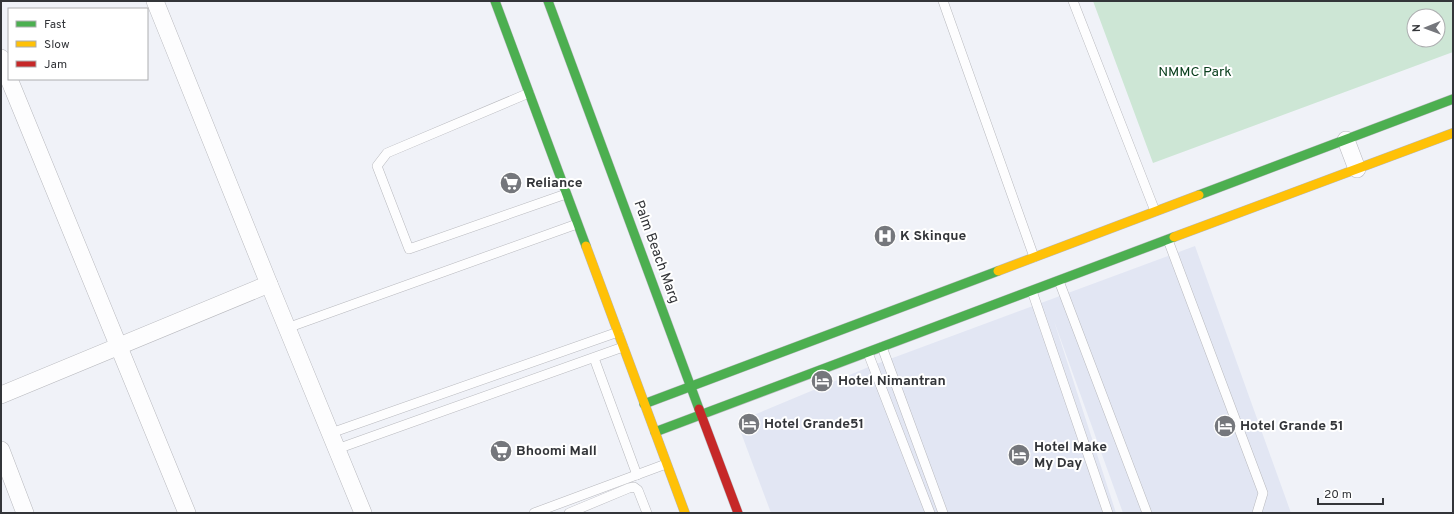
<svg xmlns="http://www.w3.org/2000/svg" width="1454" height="514" font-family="Overpass,sans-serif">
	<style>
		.built { fill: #e2e6f3 }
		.green { fill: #cde6d5; fill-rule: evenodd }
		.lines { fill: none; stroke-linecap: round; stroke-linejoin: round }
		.lane-casing { stroke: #b8b9be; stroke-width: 10 }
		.street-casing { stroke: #b8b9be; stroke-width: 18 }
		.fast-casing { stroke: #b8b9be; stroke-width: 10 }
		.slow-casing { stroke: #b8b9be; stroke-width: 10 }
		.jam-casing { stroke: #b8b9be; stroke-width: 10 }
		.lane { stroke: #fdfdfe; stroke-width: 9 }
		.street { stroke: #fdfdfe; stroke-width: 17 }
		.fast { stroke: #4caf50; stroke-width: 9 }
		.slow { stroke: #ffc107; stroke-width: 9 }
		.jam { stroke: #c62828; stroke-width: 9 }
		.labels { text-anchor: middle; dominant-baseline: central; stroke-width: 4; stroke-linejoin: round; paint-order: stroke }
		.park-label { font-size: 14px; fill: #0a401e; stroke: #fff }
		.poi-label { font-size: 14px; font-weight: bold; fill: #333539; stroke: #fff; text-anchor: start }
		.street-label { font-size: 14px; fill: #333539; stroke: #fff }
	</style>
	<rect width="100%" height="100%" fill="#f0f2f8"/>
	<polygon class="built" points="1195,246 1291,513 1123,513 1054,321 1116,513 771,513 737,422 871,366"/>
	<path class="green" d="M1093 1H1451L1453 7V52L1153 163ZM1414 16H1438V40H1414Z"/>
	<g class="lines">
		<g class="lane-casing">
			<g id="lane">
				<polyline points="943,1 1034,257"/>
				<polyline points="1073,1 1155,211"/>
				<polyline points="529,93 387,153 377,166 409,249 566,194"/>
				<polyline points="1168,240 1263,493 1257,513"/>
				<polyline points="1059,281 1147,513"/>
				<polyline points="1032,291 1108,513"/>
				<polyline points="287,328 577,224"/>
				<polyline points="882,347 943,513"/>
				<polyline points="868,353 930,513"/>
				<polyline points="594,358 637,475"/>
				<polyline points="331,433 618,332"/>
				<polyline points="337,449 623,347"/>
				<polyline points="534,513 666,464"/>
				<polyline points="569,513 629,488 634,487 638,490 647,513"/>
			</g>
		</g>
		<g class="street-casing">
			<g id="street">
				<polyline points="155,1 269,284 363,513"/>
				<polyline points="1,58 9,78"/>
				<polyline points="9,79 187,513"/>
				<polyline points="1346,140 1357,169"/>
				<polyline points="1,395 269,284"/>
				<polyline points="1,450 25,513"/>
			</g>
		</g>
		<g class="fast-casing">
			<g id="fast">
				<polyline points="495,1 586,246"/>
				<polyline points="548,1 699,409"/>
				<polyline points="1199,195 1453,99"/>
				<polyline points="644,404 998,271"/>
				<polyline points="655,432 1174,237"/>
			</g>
		</g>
		<g class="slow-casing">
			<g id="slow">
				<polyline points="1174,237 1453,133"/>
				<polyline points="586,246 685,513"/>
				<polyline points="998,271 1199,195"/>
			</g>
		</g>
		<g class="jam-casing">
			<polyline id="jam" points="699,409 738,513"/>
		</g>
		<use href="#lane" class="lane"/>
		<use href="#street" class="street"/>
		<use href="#fast" class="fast"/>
		<use href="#slow" class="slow"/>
		<use href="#jam" class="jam"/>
	</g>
	<defs>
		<g id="supermarket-disc" transform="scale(1.15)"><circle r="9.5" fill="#75777c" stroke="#fff"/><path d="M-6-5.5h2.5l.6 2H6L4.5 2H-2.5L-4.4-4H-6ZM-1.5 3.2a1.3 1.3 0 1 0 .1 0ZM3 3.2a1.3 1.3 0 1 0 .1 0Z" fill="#fff"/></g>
		<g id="hospital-disc" transform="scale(1.15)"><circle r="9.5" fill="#75777c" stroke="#fff"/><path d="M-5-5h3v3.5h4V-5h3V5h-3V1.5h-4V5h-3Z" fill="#fff"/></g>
		<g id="hotel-disc" transform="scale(1.15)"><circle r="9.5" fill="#75777c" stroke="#fff"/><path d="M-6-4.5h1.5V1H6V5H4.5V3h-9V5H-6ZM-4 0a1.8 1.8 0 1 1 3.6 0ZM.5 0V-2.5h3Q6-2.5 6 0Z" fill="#fff"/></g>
	</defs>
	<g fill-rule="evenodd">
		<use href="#supermarket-disc" x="511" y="183"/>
		<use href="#hospital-disc" x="885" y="236"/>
		<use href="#hotel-disc" x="822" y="381"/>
		<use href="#hotel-disc" x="749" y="424"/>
		<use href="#hotel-disc" x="1225" y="426"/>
		<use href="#supermarket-disc" x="501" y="451"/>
		<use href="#hotel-disc" x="1019" y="455"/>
	</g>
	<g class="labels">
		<g class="park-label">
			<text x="1195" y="72">NMMC Park</text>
		</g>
		<g class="poi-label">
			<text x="526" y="183">Reliance</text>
			<text x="900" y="236">K Skinque</text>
			<text x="838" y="381">Hotel Nimantran</text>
			<text x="764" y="424">Hotel Grande51</text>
			<text x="1240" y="426">Hotel Grande 51</text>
			<text x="1034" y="447">Hotel Make<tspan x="1034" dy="16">My Day</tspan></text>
			<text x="516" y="451">Bhoomi Mall</text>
		</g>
		<g class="street-label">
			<text transform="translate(656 252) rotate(70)">Palm Beach Marg</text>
		</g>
	</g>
	<rect width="1454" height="514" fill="none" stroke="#333539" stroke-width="4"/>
	<rect x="8" y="8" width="140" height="72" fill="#ffffff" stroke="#adaeb0"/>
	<rect x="16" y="21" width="20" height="6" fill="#4caf50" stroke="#adaeb0"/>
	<text x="44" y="28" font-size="12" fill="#333539">Fast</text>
	<rect x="16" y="41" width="20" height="6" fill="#ffc107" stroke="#adaeb0"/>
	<text x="44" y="48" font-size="12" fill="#333539">Slow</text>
	<rect x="16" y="61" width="20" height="6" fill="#c62828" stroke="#adaeb0"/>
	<text x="44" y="68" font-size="12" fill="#333539">Jam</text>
	<g transform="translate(1426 28) rotate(269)"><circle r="19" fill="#ffffff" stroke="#adaeb0"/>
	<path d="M0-3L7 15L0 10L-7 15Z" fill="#75777c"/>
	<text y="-6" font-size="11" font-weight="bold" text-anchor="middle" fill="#333539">N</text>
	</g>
	<path d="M1318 498v6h65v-6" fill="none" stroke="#333539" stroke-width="2"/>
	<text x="1324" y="498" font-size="12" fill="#333539" stroke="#ffffff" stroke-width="3" paint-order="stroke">20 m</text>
</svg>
